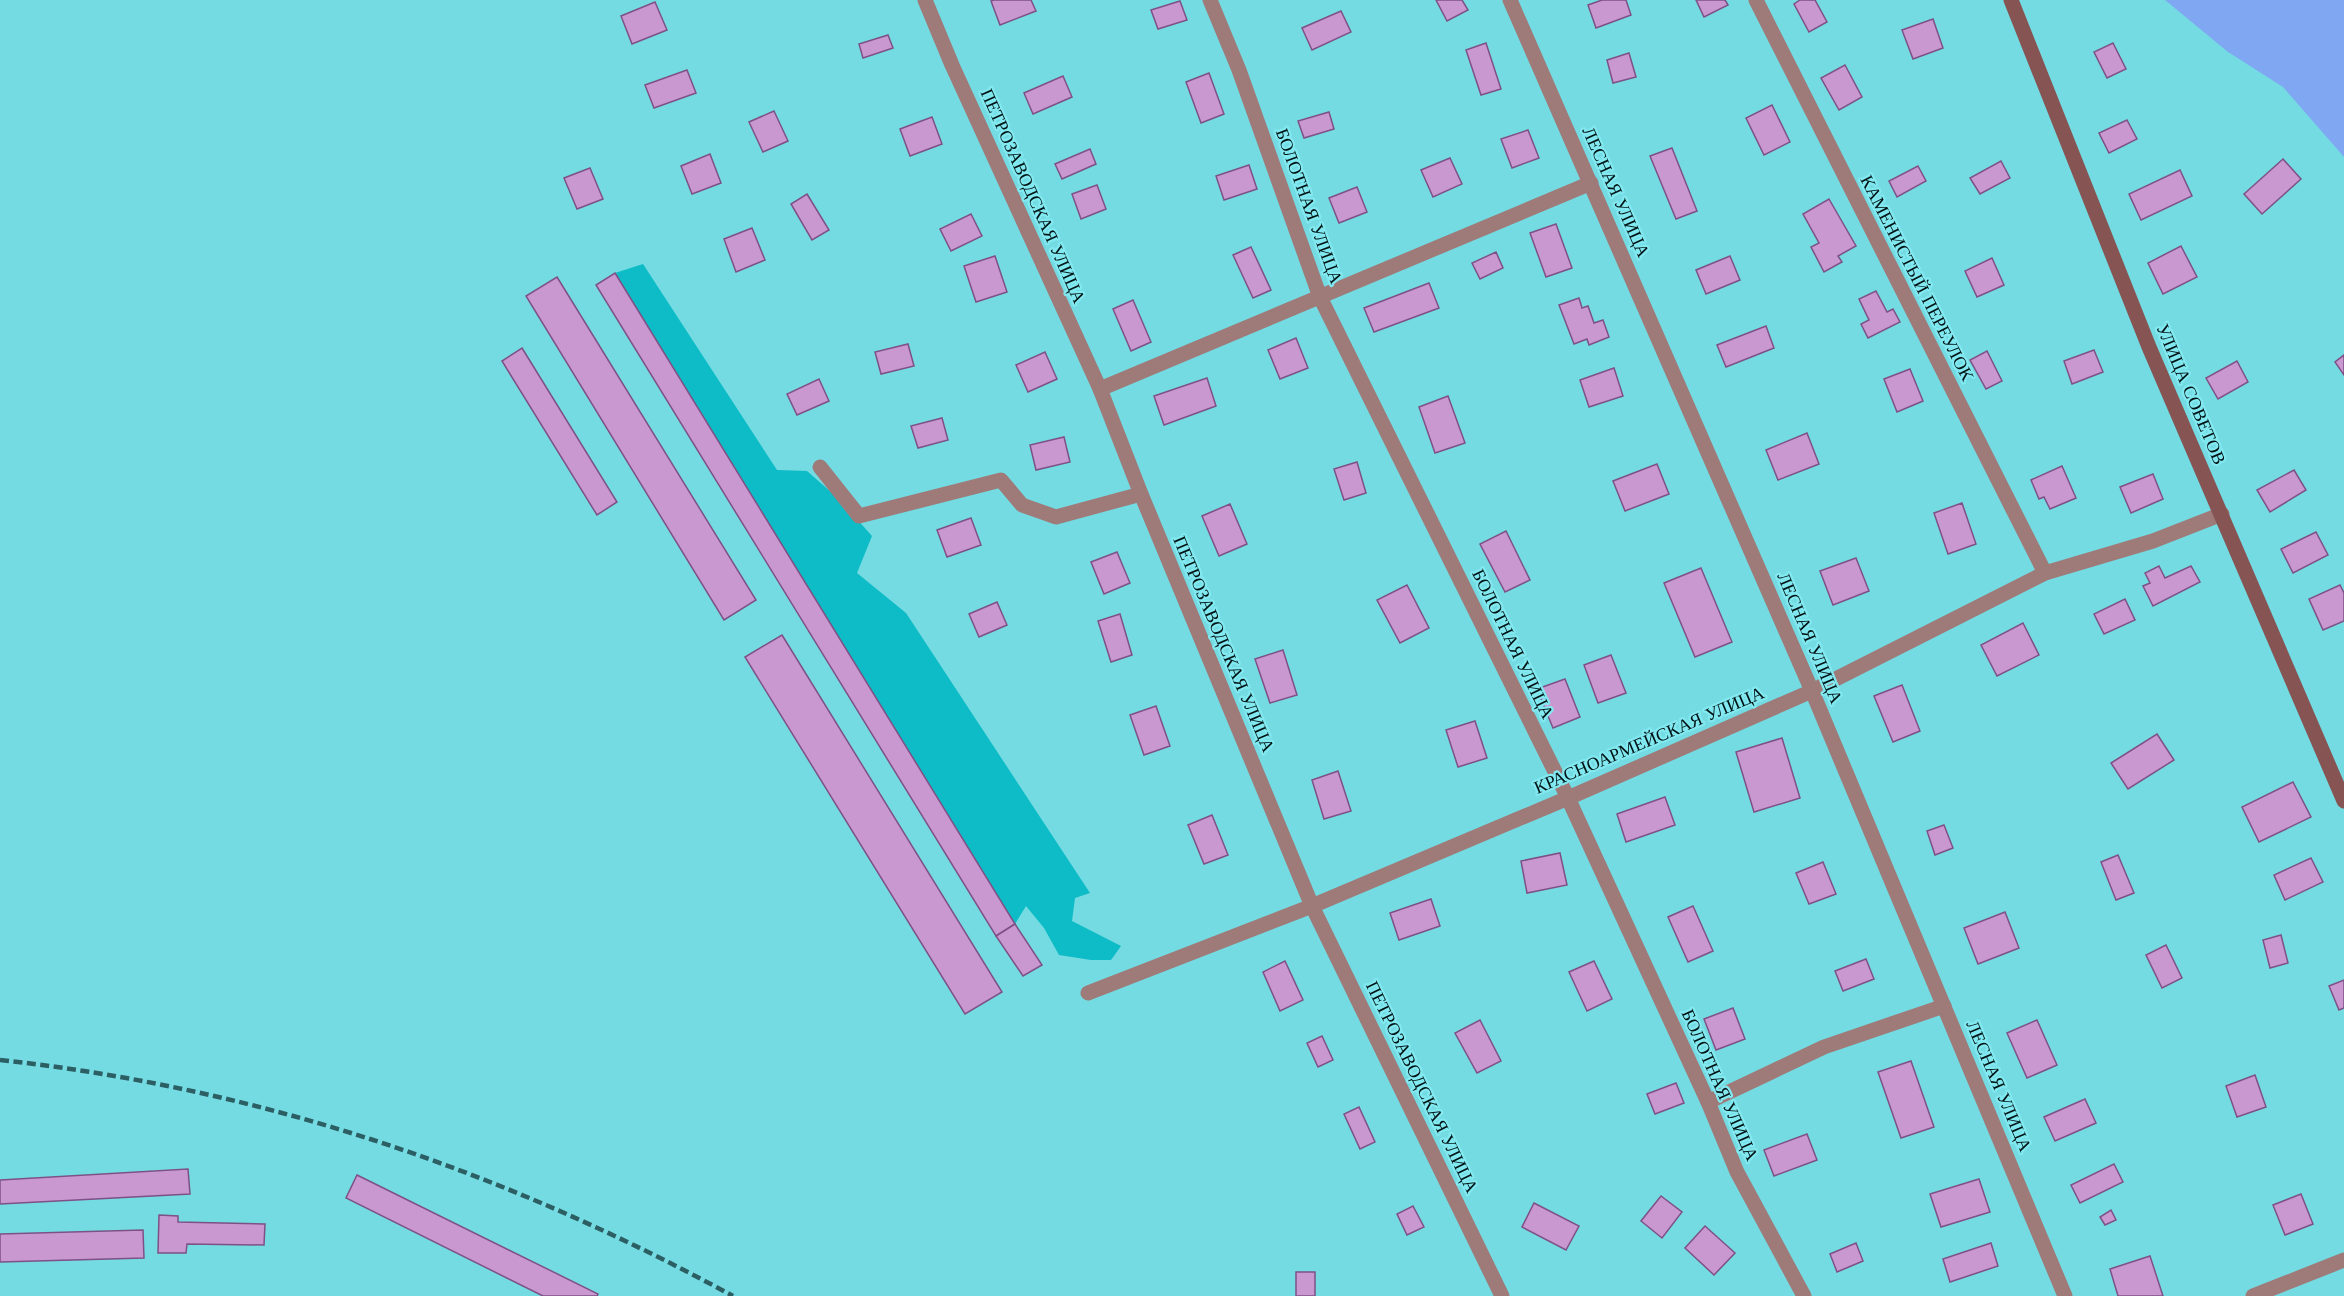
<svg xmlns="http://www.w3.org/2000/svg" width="2344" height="1296" font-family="'Libre Baskerville',serif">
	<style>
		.green { fill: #0dbcc6 }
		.water { fill: #80a8f2 }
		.building { fill: #c998d1; stroke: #7e5185; stroke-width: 1.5 }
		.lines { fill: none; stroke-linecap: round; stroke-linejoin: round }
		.minor { stroke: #9e7b79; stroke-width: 15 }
		.secondary { stroke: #865553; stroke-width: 15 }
		.rail { stroke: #2c5f63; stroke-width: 4.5; stroke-dasharray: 9 4.5; stroke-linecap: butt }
		.labels { text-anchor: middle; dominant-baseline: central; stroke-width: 4.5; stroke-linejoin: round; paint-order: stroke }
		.street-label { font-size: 18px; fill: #001315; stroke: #82e9f0 }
	</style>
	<rect width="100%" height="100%" fill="#74dbe3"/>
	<polygon class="green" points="643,264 777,470 807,471 839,499 872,536 857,573 906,613 1090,893 1075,898 1072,921 1121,946 1111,960 1091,960 1059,955 1044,928 1026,906 1015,924 615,273"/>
	<polygon class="water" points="2165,0 2344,0 2344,157 2283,87 2228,52"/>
	<g class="building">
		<polygon points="994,0 1031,0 1036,11 1000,25 991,1"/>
		<polygon points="1436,0 1462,0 1468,10 1447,21"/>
		<polygon points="1602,0 1626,0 1631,15 1596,28 1588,5"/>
		<polygon points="1696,0 1725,0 1728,5 1704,17"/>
		<polygon points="1800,0 1815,0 1827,22 1809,32 1794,4"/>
		<polygon points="1180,1 1187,20 1158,29 1151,10"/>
		<polygon points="655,2 667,30 632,44 621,16"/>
		<polygon points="1341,11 1351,32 1312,50 1302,28"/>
		<polygon points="1933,19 1943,48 1913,59 1902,30"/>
		<polygon points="888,35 893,48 863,58 859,44"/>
		<polygon points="1486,43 1501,89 1481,95 1466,50"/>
		<polygon points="2113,43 2126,69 2107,78 2094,52"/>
		<polygon points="1629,53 1636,77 1613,83 1607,60"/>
		<polygon points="1845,65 1862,97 1839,110 1821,78"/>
		<polygon points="687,70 696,93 654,108 645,85"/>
		<polygon points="1209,73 1224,114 1201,123 1186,82"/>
		<polygon points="1063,76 1072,97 1033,114 1024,93"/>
		<polygon points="1772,105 1790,142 1764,155 1746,118"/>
		<polygon points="774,111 788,141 763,152 749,122"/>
		<polygon points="1329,112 1334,129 1304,138 1298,121"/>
		<polygon points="932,117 942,144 910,156 900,129"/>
		<polygon points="2127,120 2137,139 2109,153 2099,133"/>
		<polygon points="1528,130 1539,158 1512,168 1501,139"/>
		<polygon points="1672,148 1697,211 1676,219 1650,156"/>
		<polygon points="1090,149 1096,164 1062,179 1055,164"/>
		<polygon points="710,154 721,183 692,194 681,166"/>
		<polygon points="1450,158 1462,184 1433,197 1421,170"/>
		<polygon points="2283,159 2301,179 2262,214 2244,194"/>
		<polygon points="2001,161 2010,178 1980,194 1970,178"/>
		<polygon points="1249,165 1257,189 1224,200 1216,176"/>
		<polygon points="1918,166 1926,181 1897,197 1889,181"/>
		<polygon points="590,168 603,199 577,209 564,178"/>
		<polygon points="2180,170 2192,196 2141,220 2129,194"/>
		<polygon points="1097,185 1106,209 1081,219 1072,194"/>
		<polygon points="1357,187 1367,212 1339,223 1329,198"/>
		<polygon points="807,194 829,230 812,240 791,204"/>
		<polygon points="1829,199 1856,246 1838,256 1842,262 1824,272 1811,247 1819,243 1803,214"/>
		<polygon points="971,214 982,236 951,251 940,229"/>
		<polygon points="1556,224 1572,268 1546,277 1530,233"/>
		<polygon points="752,228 765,260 736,272 724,239"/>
		<polygon points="2181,246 2197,277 2163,294 2148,263"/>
		<polygon points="1251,247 1271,290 1253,298 1233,255"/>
		<polygon points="1496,252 1503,268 1480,279 1472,263"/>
		<polygon points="995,256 1007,292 976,302 964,266"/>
		<polygon points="1730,256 1740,280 1706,294 1696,270"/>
		<polygon points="1992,258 2004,285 1977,297 1965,271"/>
		<polygon points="615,273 1015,924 996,936 596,285"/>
		<polygon points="557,277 756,600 724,620 526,296"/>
		<polygon points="1429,283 1439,308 1374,332 1364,308"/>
		<polygon points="1876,291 1887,312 1893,309 1900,322 1868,338 1861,324 1869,320 1859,299"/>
		<polygon points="1579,298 1582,308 1588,306 1594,323 1603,320 1609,337 1589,345 1587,339 1574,344 1559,305"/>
		<polygon points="1133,300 1151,342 1131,351 1113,309"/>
		<polygon points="1766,326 1774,348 1726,367 1717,345"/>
		<polygon points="1296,338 1308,368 1280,379 1268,350"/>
		<polygon points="908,344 914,366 881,374 875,352"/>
		<polygon points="522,348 617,502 597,515 502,361"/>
		<polygon points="2094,350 2103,372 2072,384 2064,361"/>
		<polygon points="1987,351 2002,381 1986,389 1970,360"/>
		<polygon points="1045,352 1057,379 1028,392 1016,365"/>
		<polygon points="2344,355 2344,375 2335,362"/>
		<polygon points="2237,361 2248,382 2218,399 2206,378"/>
		<polygon points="1614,368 1623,396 1589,407 1580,380"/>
		<polygon points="1910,369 1923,401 1897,412 1884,379"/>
		<polygon points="1207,378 1216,406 1164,425 1154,396"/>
		<polygon points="819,379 829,401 797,415 787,394"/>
		<polygon points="1448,396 1465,443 1435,453 1419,407"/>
		<polygon points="942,418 948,440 918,448 911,426"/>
		<polygon points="1807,433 1819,464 1778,480 1766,450"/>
		<polygon points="1064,437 1070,462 1036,470 1030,445"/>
		<polygon points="1357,462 1366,493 1344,500 1334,469"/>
		<polygon points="1657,464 1669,494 1625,511 1613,481"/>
		<polygon points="2062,466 2076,498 2050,509 2044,497 2039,499 2031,480"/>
		<polygon points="2294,470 2306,490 2270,512 2257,490"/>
		<polygon points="2153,474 2163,499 2131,513 2120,487"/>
		<polygon points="1962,503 1976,544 1948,554 1934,513"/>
		<polygon points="1230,504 1247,544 1219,556 1202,516"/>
		<polygon points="971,518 981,545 947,557 937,530"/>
		<polygon points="1506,531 1530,580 1505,592 1480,544"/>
		<polygon points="2316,532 2328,555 2293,573 2281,549"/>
		<polygon points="1117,552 1130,583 1104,594 1091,562"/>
		<polygon points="1856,558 1869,591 1833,605 1820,571"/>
		<polygon points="2159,566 2165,578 2191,566 2200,582 2153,606 2143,586 2150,583 2145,573"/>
		<polygon points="1701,568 1732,642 1695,657 1664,583"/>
		<polygon points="1407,585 1429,628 1400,643 1377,600"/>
		<polygon points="2340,585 2344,593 2344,621 2323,630 2309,599"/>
		<polygon points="2125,599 2135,620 2104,634 2094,614"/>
		<polygon points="997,602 1007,625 979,637 969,614"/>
		<polygon points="1120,614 1132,655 1111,662 1098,621"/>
		<polygon points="2023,623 2039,655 1997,676 1981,645"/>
		<polygon points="782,635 1002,992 965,1014 745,657"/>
		<polygon points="1283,650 1297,695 1270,703 1255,659"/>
		<polygon points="1611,655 1626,693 1598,703 1584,665"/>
		<polygon points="1565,679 1580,717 1553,728 1537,689"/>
		<polygon points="1902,685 1920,731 1893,742 1874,696"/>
		<polygon points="1156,706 1170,746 1144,755 1130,715"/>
		<polygon points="1475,721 1487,758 1458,767 1446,730"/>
		<polygon points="2157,734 2174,760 2128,789 2111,763"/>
		<polygon points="1782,738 1800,798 1754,812 1736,752"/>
		<polygon points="1338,771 1351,811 1324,819 1312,780"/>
		<polygon points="2293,782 2311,817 2259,842 2242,807"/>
		<polygon points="1665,797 1675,825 1626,842 1617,814"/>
		<polygon points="1212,815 1228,855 1204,864 1188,825"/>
		<polygon points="1944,825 1953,848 1935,855 1927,831"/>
		<polygon points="1560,853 1567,885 1527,893 1521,861"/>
		<polygon points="2118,855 2134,893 2116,900 2101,862"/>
		<polygon points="2311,858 2323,882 2285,900 2274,875"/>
		<polygon points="1823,862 1836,894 1809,904 1796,873"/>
		<polygon points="1431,899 1440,926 1399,940 1390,913"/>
		<polygon points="1693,906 1713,951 1688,962 1668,917"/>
		<polygon points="2005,912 2019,948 1978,964 1964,928"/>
		<polygon points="1015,924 1042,965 1023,976 996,936"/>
		<polygon points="2281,935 2288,963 2270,968 2263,940"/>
		<polygon points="2166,945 2182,978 2162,988 2146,955"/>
		<polygon points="1866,959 1874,979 1843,991 1835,971"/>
		<polygon points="1285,961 1303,1000 1280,1011 1263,972"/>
		<polygon points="1594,961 1612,999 1587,1011 1569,972"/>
		<polygon points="2344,980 2344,1008 2339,1010 2329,986"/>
		<polygon points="1733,1008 1745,1039 1716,1050 1704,1019"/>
		<polygon points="1480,1020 1501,1061 1477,1073 1455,1033"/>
		<polygon points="2037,1020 2057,1065 2027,1078 2007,1033"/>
		<polygon points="1322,1036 1333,1060 1318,1067 1307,1043"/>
		<polygon points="1911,1061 1934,1127 1901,1138 1878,1072"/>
		<polygon points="2255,1075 2266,1107 2237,1117 2226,1086"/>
		<polygon points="1676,1083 1684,1103 1655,1114 1647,1094"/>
		<polygon points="2085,1099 2096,1123 2055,1141 2044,1117"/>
		<polygon points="1359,1107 1375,1142 1360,1149 1344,1114"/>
		<polygon points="1807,1134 1817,1160 1774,1176 1764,1150"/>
		<polygon points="2114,1164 2123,1182 2080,1203 2071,1185"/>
		<polygon points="188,1169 190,1194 0,1204 0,1180"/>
		<polygon points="357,1175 598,1294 597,1296 543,1296 346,1198"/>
		<polygon points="1979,1179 1990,1212 1941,1227 1930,1194"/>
		<polygon points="2301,1194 2313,1224 2285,1235 2273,1205"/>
		<polygon points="1661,1196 1682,1212 1662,1238 1641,1221"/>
		<polygon points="1534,1203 1579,1226 1566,1250 1522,1227"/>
		<polygon points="1413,1206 1424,1227 1407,1235 1397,1214"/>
		<polygon points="2111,1210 2116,1220 2105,1225 2100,1217"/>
		<polygon points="159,1215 178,1216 178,1222 265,1224 264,1245 187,1244 186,1253 158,1253"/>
		<polygon points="1705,1226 1735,1253 1714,1275 1685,1248"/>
		<polygon points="143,1230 144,1258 0,1262 0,1234"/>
		<polygon points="1856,1243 1863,1261 1837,1272 1830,1254"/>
		<polygon points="1991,1243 1998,1266 1950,1282 1943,1259"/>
		<polygon points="2150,1256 2163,1296 2118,1296 2110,1269"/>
		<rect x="1296" y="1272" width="19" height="24"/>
	</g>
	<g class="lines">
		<g class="minor">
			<polyline points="925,0 952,65 1100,389 1141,494 1312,906 1502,1296"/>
			<polyline points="1210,0 1239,70 1320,297 1568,798 1708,1102 1737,1172 1804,1296"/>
			<polyline points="1510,0 1812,691 2065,1296"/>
			<polyline points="1756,0 2045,573"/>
			<polyline points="1100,389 1591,183"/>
			<polyline points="820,467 859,516 1001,480 1022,505 1056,517 1141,494"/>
			<polyline points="1088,993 1312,906 1568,798 1812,691 2045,573 2153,541 2222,514"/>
			<polyline points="1708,1102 1824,1047 1944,1006"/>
			<polyline points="2253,1296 2344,1260"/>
		</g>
		<polyline class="secondary" points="2011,0 2149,347 2344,801"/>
		<path class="rail" d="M0 1060C261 1088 503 1171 733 1296"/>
	</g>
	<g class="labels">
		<g class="street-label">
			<text transform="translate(1616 192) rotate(66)">ЛЕСНАЯ УЛИЦА</text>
			<text transform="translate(1033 196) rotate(66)">ПЕТРОЗАВОДСКАЯ УЛИЦА</text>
			<text transform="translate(1309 206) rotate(70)">БОЛОТНАЯ УЛИЦА</text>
			<text transform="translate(1917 278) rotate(63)">КАМЕНИСТЫЙ ПЕРЕУЛОК</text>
			<text transform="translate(2191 394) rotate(67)">УЛИЦА СОВЕТОВ</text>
			<text transform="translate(1810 638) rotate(67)">ЛЕСНАЯ УЛИЦА</text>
			<text transform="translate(1224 644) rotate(67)">ПЕТРОЗАВОДСКАЯ УЛИЦА</text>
			<text transform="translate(1513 644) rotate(64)">БОЛОТНАЯ УЛИЦА</text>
			<text transform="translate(1649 740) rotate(-23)">КРАСНОАРМЕЙСКАЯ УЛИЦА</text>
			<text transform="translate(1720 1085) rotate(66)">БОЛОТНАЯ УЛИЦА</text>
			<text transform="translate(1999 1086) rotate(67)">ЛЕСНАЯ УЛИЦА</text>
			<text transform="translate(1422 1087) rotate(64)">ПЕТРОЗАВОДСКАЯ УЛИЦА</text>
		</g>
	</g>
</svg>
